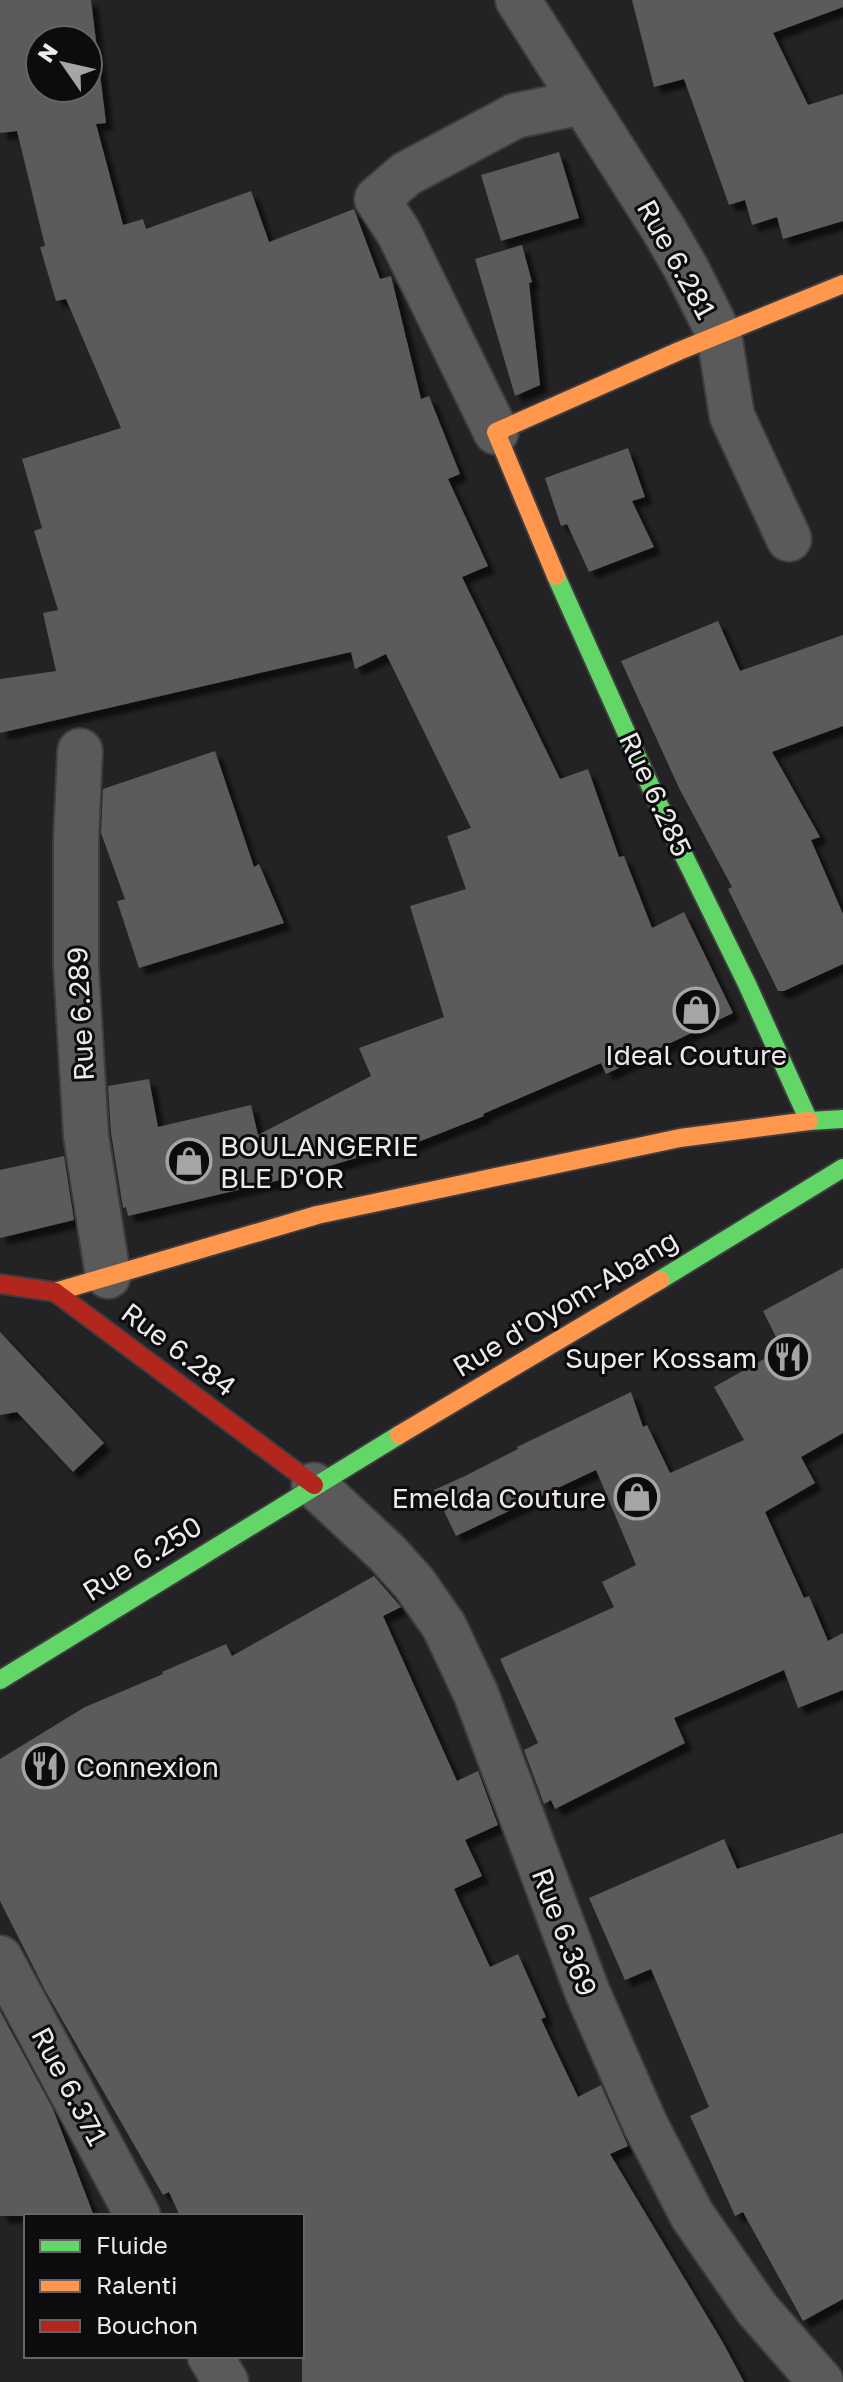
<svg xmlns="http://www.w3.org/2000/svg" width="843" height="2382" font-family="'Golos Text',sans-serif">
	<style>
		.building { fill: #5b5a5c; fill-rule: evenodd; filter: url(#shadow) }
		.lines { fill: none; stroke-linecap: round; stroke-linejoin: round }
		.street-casing { stroke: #3e3c3e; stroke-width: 48 }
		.fast-casing { stroke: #3e3c3e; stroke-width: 22 }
		.slow-casing { stroke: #3e3c3e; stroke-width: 22 }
		.jam-casing { stroke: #3e3c3e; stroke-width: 22 }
		.street { stroke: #5b5a5b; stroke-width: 44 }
		.fast { stroke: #63d668; stroke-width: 18 }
		.slow { stroke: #ff974d; stroke-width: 18 }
		.jam { stroke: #b3261e; stroke-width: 18 }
		.labels { text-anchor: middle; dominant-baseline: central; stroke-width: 6; stroke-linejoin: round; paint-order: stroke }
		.street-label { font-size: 28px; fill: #edeaed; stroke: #0d0b0d }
		.poi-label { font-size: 28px; fill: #edeaed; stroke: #0d0b0d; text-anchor: start }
	</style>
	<defs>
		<filter id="shadow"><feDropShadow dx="7" dy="7" stdDeviation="2" flood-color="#0009"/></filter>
	</defs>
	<rect width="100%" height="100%" fill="#232224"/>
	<g class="building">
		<path d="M0 0H91L106 123 96 124 123 225 143 219 146 229 251 191 269 242 354 209 380 279 391 276 421 399 429 396 460 474 448 479 488 566 462 577 560 779 588 769 619 857 624 856 652 928 684 912 733 1013 606 1074 601 1063 483 1114 484 1116 398 1150 397 1146 285 1179 128 1216 126 1207 123 1208 111 1133 108 1086 149 1079 158 1127 251 1105 258 1135 371 1076 359 1048 444 1017 410 906 466 889 447 836 471 828 386 654 355 669 351 652 0 733V679L56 671 43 613 58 610 34 531 42 528 22 459 121 428 66 299 56 301 40 247 45 246 17 131 0 133ZM40 40H88V88H40Z"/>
		<polygon points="632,0 843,0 843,7 773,33 808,105 843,94 843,221 783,239 777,217 752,225 745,200 729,205 684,79 654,87"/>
		<polygon points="559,152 579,218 501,241 481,175"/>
		<polygon points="522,245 532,282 529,283 540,385 515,396 475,259"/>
		<polygon points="628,448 645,497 632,501 654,547 589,572 567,524 561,526 545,478"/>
		<polygon points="718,621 740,671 843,635 843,726 772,752 820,837 811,840 843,914 843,964 784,991 778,991 728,889 732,887 680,790 621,661"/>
		<polygon points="215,751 254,867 259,864 284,923 139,968 117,901 125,899 101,833 103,789"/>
		<polygon points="64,1156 74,1220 0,1238 0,1170"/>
		<polygon points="843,1268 843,1433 801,1457 815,1483 765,1512 804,1598 809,1596 828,1641 843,1633 843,1690 798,1708 784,1670 674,1718 685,1743 555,1809 551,1800 544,1804 524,1750 538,1743 500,1659 614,1607 602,1582 636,1565 596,1470 456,1536 434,1490 465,1476 518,1449 517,1447 631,1392 643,1427 647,1425 670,1473 744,1440 714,1387 782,1349 763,1311"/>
		<polygon points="0,1332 104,1443 73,1472 17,1412 0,1415"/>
		<polygon points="374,1576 401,1607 383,1616 457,1781 478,1771 498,1825 465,1840 482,1876 454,1889 490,1967 518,1954 546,2017 541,2019 578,2097 601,2085 628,2146 610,2154 722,2341 744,2382 302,2382 302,2216 180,2216 169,2192 163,2195 45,1990 0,1901 0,1759 85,1707 163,1674 162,1672 226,1644 232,1656"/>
		<polygon points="843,1833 843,2299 803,2321 743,2212 735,2216 690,2116 709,2107 651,1969 625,1980 589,1898 724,1839 737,1869"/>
		<polygon points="0,2011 53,2109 94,2216 0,2216"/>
	</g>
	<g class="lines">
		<g class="street-casing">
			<g id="street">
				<polyline points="518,0 664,230 687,270 719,334 732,416 789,539"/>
				<polyline points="496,432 399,233 377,199 406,174 515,116 582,102"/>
				<polyline points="80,751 76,839 76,966 86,1136 108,1276"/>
				<polyline points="314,1485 387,1553 414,1583 444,1626 476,1694 587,1991 645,2124 692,2215 757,2309 821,2382"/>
				<polyline points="0,1958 138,2216"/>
				<polyline points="210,2356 226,2382"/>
			</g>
		</g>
		<g class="fast-casing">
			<g id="fast">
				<polyline points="556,576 657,801 747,984 809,1121 843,1119"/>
				<polyline points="660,1280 843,1168"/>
				<polyline points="0,1680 399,1435"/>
			</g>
		</g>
		<g class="slow-casing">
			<g id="slow">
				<polyline points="556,576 496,432 679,351 843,284"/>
				<polyline points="55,1292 317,1215 680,1138 809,1121"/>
				<polyline points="399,1435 660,1280"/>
			</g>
		</g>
		<g class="jam-casing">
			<polyline id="jam" points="0,1284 55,1292 314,1485"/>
		</g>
		<use href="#street" class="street"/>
		<use href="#fast" class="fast"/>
		<use href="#slow" class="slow"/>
		<use href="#jam" class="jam"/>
	</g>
	<defs>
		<g id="shop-ring" transform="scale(2.3)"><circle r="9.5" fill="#0d0b0d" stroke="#a6a4a7" stroke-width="1.5"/><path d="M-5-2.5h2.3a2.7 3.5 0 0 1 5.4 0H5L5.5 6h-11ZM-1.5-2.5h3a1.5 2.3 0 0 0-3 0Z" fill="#a6a4a7"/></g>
		<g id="restaurant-ring" transform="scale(2.3)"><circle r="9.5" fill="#0d0b0d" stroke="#a6a4a7" stroke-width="1.5"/><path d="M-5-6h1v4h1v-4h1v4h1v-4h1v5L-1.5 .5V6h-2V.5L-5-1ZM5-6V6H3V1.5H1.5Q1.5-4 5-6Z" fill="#a6a4a7"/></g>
	</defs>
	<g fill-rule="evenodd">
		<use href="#shop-ring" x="696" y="1010"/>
		<use href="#shop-ring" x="189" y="1161"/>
		<use href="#restaurant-ring" x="788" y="1357"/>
		<use href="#shop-ring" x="637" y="1497"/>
		<use href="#restaurant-ring" x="45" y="1766"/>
	</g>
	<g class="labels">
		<g class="street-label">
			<text transform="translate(677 259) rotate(61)">Rue 6.281</text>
			<text transform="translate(656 794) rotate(65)">Rue 6.285</text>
			<text transform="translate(80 1014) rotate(-93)">Rue 6.289</text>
			<text transform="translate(565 1303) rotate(-31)">Rue d'Oyom-Abang</text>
			<text transform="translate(179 1349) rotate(37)">Rue 6.284</text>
			<text transform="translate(142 1558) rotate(-32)">Rue 6.250</text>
			<text transform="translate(565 1932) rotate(69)">Rue 6.369</text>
			<text transform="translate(70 2086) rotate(62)">Rue 6.371</text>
		</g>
		<g class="poi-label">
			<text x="696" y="1054" text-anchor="middle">Ideal Couture</text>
			<text x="220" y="1145">BOULANGERIE<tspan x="220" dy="32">BLE D'OR</tspan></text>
			<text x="757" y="1357" text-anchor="end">Super Kossam</text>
			<text x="606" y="1497" text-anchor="end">Emelda Couture</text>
			<text x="76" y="1766">Connexion</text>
		</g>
	</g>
	<rect x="24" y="2214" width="280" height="144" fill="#0d0b0d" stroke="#676467" stroke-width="2"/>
	<rect x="40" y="2240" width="40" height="12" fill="#63d668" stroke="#676467" stroke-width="2"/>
	<text x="96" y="2254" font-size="24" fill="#edeaed">Fluide</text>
	<rect x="40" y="2280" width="40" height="12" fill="#ff974d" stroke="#676467" stroke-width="2"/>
	<text x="96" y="2294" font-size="24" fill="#edeaed">Ralenti</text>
	<rect x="40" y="2320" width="40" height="12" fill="#b3261e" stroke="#676467" stroke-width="2"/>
	<text x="96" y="2334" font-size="24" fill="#edeaed">Bouchon</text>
	<g transform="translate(64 64) rotate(304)"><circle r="38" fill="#0d0b0d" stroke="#676467" stroke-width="2"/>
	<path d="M0-6L14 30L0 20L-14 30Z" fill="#a6a4a7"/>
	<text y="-12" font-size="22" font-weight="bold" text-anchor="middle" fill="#edeaed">N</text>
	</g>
</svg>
